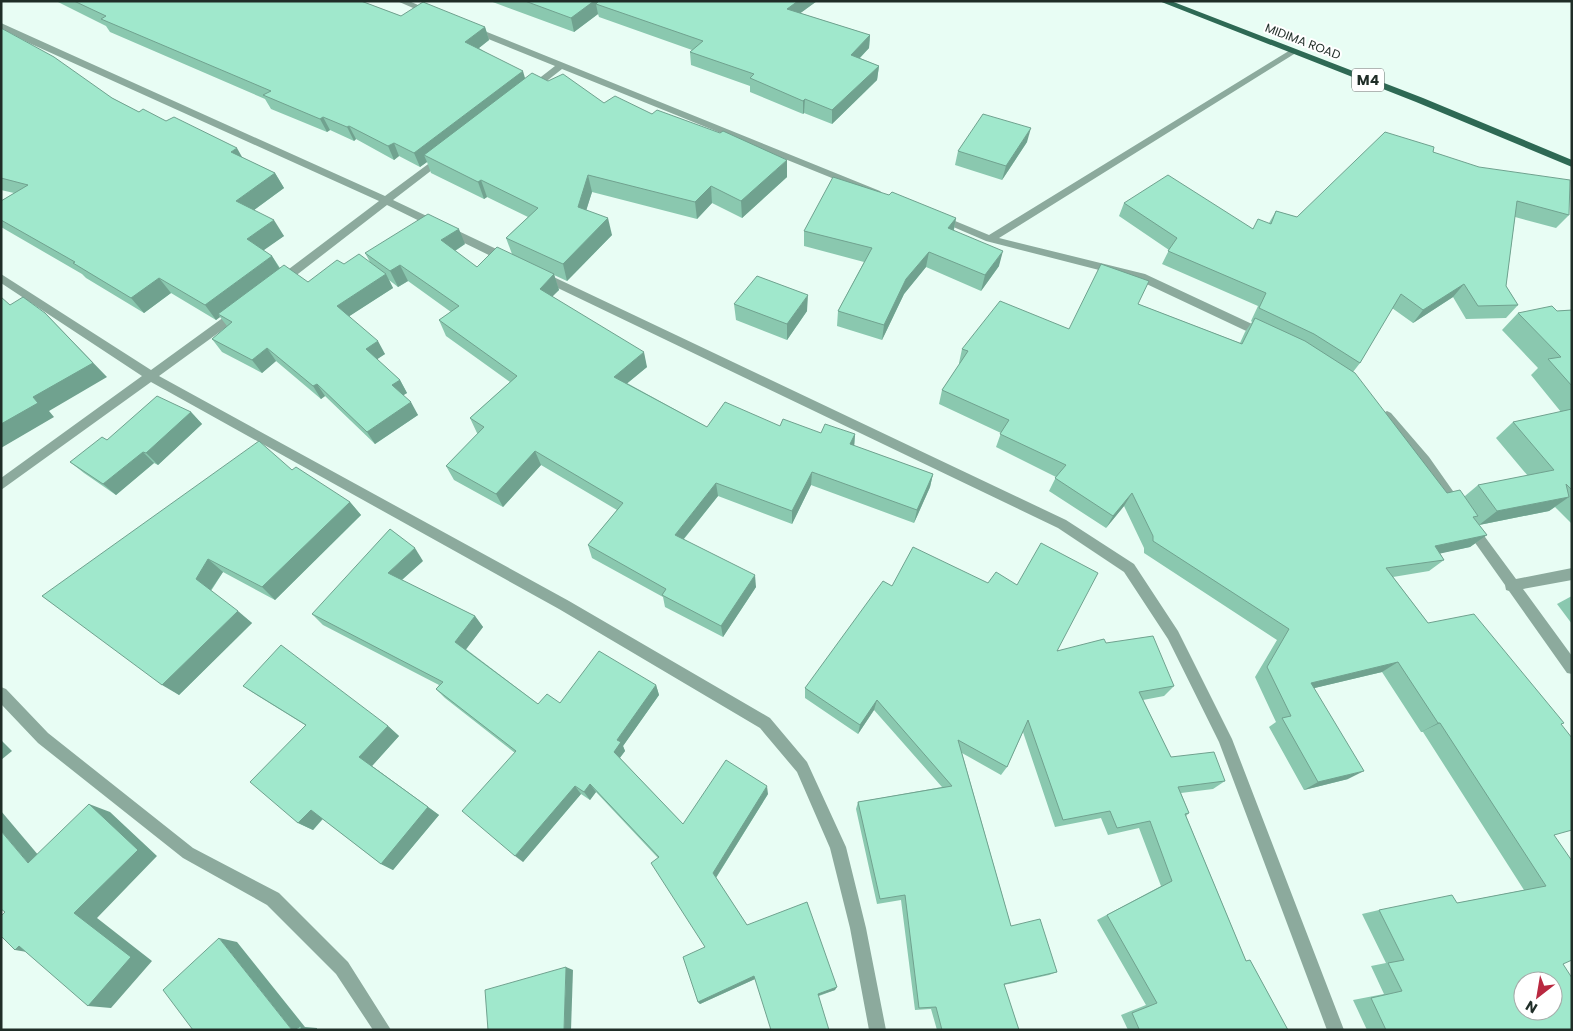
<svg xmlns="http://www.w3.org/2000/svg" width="1573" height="1031" font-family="Poppins,sans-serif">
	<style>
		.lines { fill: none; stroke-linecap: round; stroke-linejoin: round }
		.street { fill: #8caa9d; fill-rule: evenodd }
		.primary { fill: #2e6954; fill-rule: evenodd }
		.wall { fill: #8ac8af }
		.shaded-wall { fill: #70a28f }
		.building { fill: #a0e8cc; stroke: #70a28f; fill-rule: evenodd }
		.labels { text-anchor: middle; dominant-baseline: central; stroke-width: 4; stroke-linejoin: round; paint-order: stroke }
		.far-street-label { font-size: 12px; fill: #1f2d27; stroke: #fff }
		.shield { fill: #fff; stroke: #626c68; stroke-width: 1 }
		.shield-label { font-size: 14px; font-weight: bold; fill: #1f2d27 }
	</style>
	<rect width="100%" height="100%" fill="#e8fdf4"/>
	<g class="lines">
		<g class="street">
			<polygon points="397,1 409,1 434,12 427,14"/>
			<polygon points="1,23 385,196 439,156 445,156 445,160 393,200 511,256 512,259 511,262 503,262 387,205 285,284 277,284 276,281 277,278 379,201 29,43 1,28"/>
			<polygon points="471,28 477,28 880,191 882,193 877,196 874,195 562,69 534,91 528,91 528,87 555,66 471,32"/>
			<polygon points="1292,49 1299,51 999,238 1145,274 1267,331 1268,334 1267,337 1259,337 1138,280 986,241 937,220 935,218 937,216 943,216 989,235"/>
			<polygon points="541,271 1066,520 1134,564 1178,631 1232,739 1344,1030 1327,1030 1219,742 1168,639 1124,572 1058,528 537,278 536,275"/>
			<polygon points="1,274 151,370 235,309 243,309 244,312 243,315 159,376 569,601 770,718 807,762 846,847 866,928 886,1030 869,1030 850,928 830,848 797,772 760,728 559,609 151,382 1,490 1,478 142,376 1,283"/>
			<polygon points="1387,411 1391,413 1429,457 1460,501 1462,505 1460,509 1456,510 1452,509 1421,463 1383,419 1381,416 1383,413"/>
			<polygon points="1470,521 1474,522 1516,579 1572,568 1572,580 1523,589 1572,656 1572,674 1567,673 1509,591 1506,590 1505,585 1466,530 1464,526 1466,522"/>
			<polygon points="1,687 6,689 48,733 193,848 279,893 348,962 391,1030 373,1030 336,974 267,905 183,858 38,743 1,704"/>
		</g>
		<polygon class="primary" points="1159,1 1171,1 1423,98 1572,160 1572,167 1416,102"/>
	</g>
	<g class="wall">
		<polygon points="56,1 361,1 401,16 485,27 489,40 479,48 525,78 548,81 604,103 652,114 787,177 742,218 712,203 697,219 592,192 586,210 612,235 567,281 554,275 559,290 552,296 647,367 627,383 707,427 780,426 821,433 855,434 854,446 933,474 930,487 914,523 811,485 792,524 718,496 684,539 756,587 723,637 665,607 663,597 592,558 588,545 617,510 541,465 503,507 454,480 446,466 478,434 477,433 470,418 510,382 446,336 439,320 451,312 408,281 398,287 389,280 393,288 349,316 385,354 377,359 400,380 407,393 403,395 418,415 375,444 325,396 321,399 276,361 262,373 222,352 212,339 227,326 220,317 216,320 171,293 144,313 86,278 82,274 1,227 1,201 14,193 1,190 1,28 112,98 139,112 166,121 275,173 284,188 254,210 284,236 263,250 272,256 280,268 308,282 344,264 370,262 365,253 465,244 455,251 477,267 512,254 506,238 528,217 487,197 484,199 431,173 427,162 420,167 399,156 394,160 356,139 354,141 330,130 327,132 271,109 265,99 110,32 106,26"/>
		<polygon points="490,1 817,1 800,13 870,35 869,48 860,58 879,66 877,80 832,124 804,113 803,114 750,92 750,86 691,65 690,52 692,50 599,17 598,14 574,32"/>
		<polygon points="1027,142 1002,180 955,165 958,151"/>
		<polygon points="1433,152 1569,215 1556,228 1515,217 1506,286 1518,305 1506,318 1466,319 1453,297 1413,323 1392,308 1360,363 1353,372 1447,493 1465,496 1478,485 1528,476 1496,438 1513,422 1561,412 1531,375 1538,368 1502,330 1518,313 1557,311 1572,310 1572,524 1555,507 1549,511 1479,525 1487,535 1470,547 1440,553 1444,560 1429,571 1393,577 1428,623 1562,724 1554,835 1563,964 1572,1030 1367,1030 1353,1000 1384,994 1371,966 1386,963 1362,914 1379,910 1457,903 1524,890 1423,732 1421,732 1382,672 1314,688 1348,779 1304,790 1269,727 1276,722 1255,677 1277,640 1144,553 1144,548 1124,506 1106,528 1049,491 1056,477 996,447 1001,433 939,404 942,390 960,364 959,363 962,349 1069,329 1138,304 1240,343 1245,332 1252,322 1251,321 1258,306 1162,264 1169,250 1119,216 1124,203 1253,229 1269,223 1276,211 1297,217"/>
		<polygon points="956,218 954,230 999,266 981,291 926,267 904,294 882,340 837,326 838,311 864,262 804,246 804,231"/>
		<polygon points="734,304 807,311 787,340 736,320"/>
		<polygon points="191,412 202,424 158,465 154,463 116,495 84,473 70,462 107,440"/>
		<polygon points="292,470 350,502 361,515 275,600 223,572 211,591 252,623 179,695 42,596"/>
		<polygon points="423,561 402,580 475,616 483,627 466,649 538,704 560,703 656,685 659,695 623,746 625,751 620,758 683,824 768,794 716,878 747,925 835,990 819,996 755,979 700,1004 698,1002 705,947 658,858 596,792 590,800 581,794 523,862 515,753 445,698 436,689 439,685 323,625 312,614"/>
		<polygon points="892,586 1057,651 1106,643 1174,686 1164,696 1143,700 1171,757 1225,781 1213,789 1181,793 1189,813 1186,816 1246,961 1250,960 1288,1030 1128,1030 1121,1015 1146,1005 1097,920 1161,886 1139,828 1108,835 1101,818 1055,827 1023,732 1007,767 1001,775 962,753 1011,926 1057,972 1049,975 1004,985 1019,1030 937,1030 931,1009 915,1010 901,900 877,904 856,809 858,802 942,787 874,710 858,734 805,698 805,688"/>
		<polygon points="1572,596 1572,624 1557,604 1570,597"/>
		<polygon points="243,686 388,726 399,736 372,766 439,815 393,870 381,864 323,819 313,830 298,823 305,725 258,696"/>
	</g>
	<g class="shaded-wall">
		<polygon points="594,1 615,1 596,4 598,14 574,32 571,18"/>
		<polygon points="798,1 817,1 787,23 787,9"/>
		<polygon points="485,27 489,40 470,55 465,42"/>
		<polygon points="870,35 869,48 850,68 851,55"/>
		<polygon points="879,66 877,80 832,124 832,110"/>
		<polygon points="523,71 527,85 424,155 427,162 420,167 414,153"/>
		<polygon points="805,99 804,113 803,114 803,101"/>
		<polygon points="323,117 330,130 327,132 320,119"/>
		<polygon points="349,126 356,139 354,141 347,127"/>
		<polygon points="1031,128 1027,142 1002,180 1006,166"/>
		<polygon points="394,143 399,156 394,160 388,146"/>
		<polygon points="237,148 246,164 231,152"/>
		<polygon points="787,160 787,177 742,218 741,201"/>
		<polygon points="275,173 284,188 246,216 236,201"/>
		<polygon points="588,175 592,192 582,224 578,207"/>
		<polygon points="481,180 487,197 484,199 478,182"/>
		<polygon points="711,186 712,203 697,219 695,202"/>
		<polygon points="608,218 612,235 567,281 563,264"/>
		<polygon points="956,218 953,233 948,228"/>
		<polygon points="274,220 284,236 257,255 247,239"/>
		<polygon points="459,229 465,244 447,256 441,240"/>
		<polygon points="1003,251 999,266 981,291 985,275"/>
		<polygon points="929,252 926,267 904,294 882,340 884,325 906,279"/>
		<polygon points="272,256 281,271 218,314 220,317 216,320 205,305"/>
		<polygon points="400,265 408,281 398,287 390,271"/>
		<polygon points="386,274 393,288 345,319 337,306"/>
		<polygon points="554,274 559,290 545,304 540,289"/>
		<polygon points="159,278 171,293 144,313 131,298"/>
		<polygon points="1464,284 1453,297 1413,323 1423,310"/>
		<polygon points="808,295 807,311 787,340 787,324"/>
		<polygon points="45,313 107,377 49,411 54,417 1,448 1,424 33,397"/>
		<polygon points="378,341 385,354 373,362 366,349"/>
		<polygon points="267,348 276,361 262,373 252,360"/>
		<polygon points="644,352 647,367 618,391 614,377"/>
		<polygon points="400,380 407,393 399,398 392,385"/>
		<polygon points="317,384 325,396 321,399 313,386"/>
		<polygon points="411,402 418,415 375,444 367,432"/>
		<polygon points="191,412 202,424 158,465 146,453"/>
		<polygon points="855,434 854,448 850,444"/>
		<polygon points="535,451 541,465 503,507 496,494"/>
		<polygon points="143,452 154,463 116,495 103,484"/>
		<polygon points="812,472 811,485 792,524 792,511"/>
		<polygon points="933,474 930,487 914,523 917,510"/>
		<polygon points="716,483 718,496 677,547 675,535"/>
		<polygon points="1132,493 1124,506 1106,528 1113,516"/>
		<polygon points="1569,497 1549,511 1479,525 1497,511"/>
		<polygon points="350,502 361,515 275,600 262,587"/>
		<polygon points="1487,535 1470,547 1420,558 1435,546"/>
		<polygon points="415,548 423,561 397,584 388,573"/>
		<polygon points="208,559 223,572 210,591 196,579"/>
		<polygon points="755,575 756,587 723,637 721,626"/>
		<polygon points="238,611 252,623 179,695 162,685"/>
		<polygon points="475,616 483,627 464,652 455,642"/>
		<polygon points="1398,662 1382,672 1298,692 1311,683"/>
		<polygon points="656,685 659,695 623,746 625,751 618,760 614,752 617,740"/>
		<polygon points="877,700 874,710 858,734 860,725"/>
		<polygon points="1438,723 1440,723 1421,732"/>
		<polygon points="388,726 399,736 372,766 439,815 393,870 381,864 359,757"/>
		<polygon points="1,740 12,751 1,760"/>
		<polygon points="1364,771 1348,779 1304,790 1318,782"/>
		<polygon points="590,784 596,792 590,800 584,792"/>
		<polygon points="575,786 581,794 523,862 515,856"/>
		<polygon points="767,786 768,794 715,879 713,873"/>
		<polygon points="89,804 110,812 157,856 97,918 152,961 111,1008 88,1006 74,913"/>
		<polygon points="311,810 324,817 313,830 298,823"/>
		<polygon points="1,811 50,869 28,863 1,831"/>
		<polygon points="219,938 237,942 305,1027 317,1028 317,1030 292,1030"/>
		<polygon points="19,946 39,954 15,950"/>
		<polygon points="566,967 573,970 571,1030 564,1030"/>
		<polygon points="754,976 755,979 700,1004 698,1002"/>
		<polygon points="837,987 835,990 817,996 818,994"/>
	</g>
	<g class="building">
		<polygon points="74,1 361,1 401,16 423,2 485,27 465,42 523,71 414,153 394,143 388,146 349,126 347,127 323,117 320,119 263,95 271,91 101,19 106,16"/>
		<polygon points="525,1 594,1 571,18"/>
		<polygon points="599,1 798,1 787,9 870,35 851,55 879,66 832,110 805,99 803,101 750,78 754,74 690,52 703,41 596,4"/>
		<polygon points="1,28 54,57 112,98 139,112 143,109 166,121 174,117 237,148 231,152 275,173 236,201 274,220 247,239 272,256 205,305 159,278 131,298 73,263 75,262 1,220 1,201 28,185 1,178"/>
		<polygon points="532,73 548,81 563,74 604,103 615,96 652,114 657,110 720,133 723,131 787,160 741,201 711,186 695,202 588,175 578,207 608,218 563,264 506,238 538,208 481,180 478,182 424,155"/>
		<polygon points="983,114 1031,128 1006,166 958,151"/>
		<polygon points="1385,132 1434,147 1433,152 1479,167 1570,180 1569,215 1517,201 1506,286 1518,305 1478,306 1464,284 1423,310 1401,294 1360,363 1314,334 1259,308 1266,293 1168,251 1177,238 1124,203 1168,175 1253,229 1258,219 1271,224 1276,211 1297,217"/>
		<polygon points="833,177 889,195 892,192 956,218 948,228 1003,251 985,275 929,252 906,279 884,325 838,311 872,248 804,231"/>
		<polygon points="428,214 459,229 441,240 477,267 497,247 554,274 540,289 644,352 614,377 707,427 725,402 780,426 783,419 821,433 825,424 855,434 850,444 933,474 917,510 812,472 792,511 716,483 675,535 755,575 721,626 662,595 666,589 588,545 623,503 535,451 496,494 446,466 484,427 470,418 517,376 439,320 459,306 400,265 390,271 365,253"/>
		<polygon points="359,254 386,274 337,306 378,341 366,349 400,380 392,385 411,402 367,432 317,384 313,386 267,348 252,360 212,339 232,322 218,314 284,265 308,282 337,260 344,264"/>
		<path d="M1101 264 1149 281 1138 304 1242 344 1255 318 1305 341 1355 373 1447 493 1460 490 1478 516 1473 517 1487 535 1435 546 1444 560 1386 568 1428 623 1474 614 1564 723 1561 724 1572 738V830L1554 835 1572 861V960L1563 964 1572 978V1030H1386L1371 998 1402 991 1388 963 1404 960 1379 910 1452 895 1457 903 1546 886 1440 723H1438L1398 662 1311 683 1364 771 1318 782 1282 718 1291 716 1267 667 1289 629 1153 541V536L1132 493 1113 516 1055 478 1066 465 1000 434 1009 420 942 390 968 351 962 349 1000 301 1069 329ZM1523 981H1553V1011H1523Z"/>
		<polygon points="757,276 808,295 787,324 734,304"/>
		<polygon points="1,297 10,305 23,297 45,313 93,363 33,397 38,403 1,424"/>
		<polygon points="1552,306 1557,311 1572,310 1572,386 1548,359 1561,357 1518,313"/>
		<polygon points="157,396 191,412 146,453 143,452 103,484 70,462 102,437 107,440"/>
		<polygon points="1572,409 1572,490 1566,484 1569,497 1497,511 1478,485 1554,470 1513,422"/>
		<polygon points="259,441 292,470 296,467 350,502 262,587 208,559 196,579 238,611 162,685 42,596"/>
		<polygon points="390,529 415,548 388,573 475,616 455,642 538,704 547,694 560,703 599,651 656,685 617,740 621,742 614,752 683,824 726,760 767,786 713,873 747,925 807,902 837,987 818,994 829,1030 771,1030 754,976 698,1002 683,957 705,947 651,863 659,857 590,784 584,792 575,786 515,856 462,811 516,751 436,689 443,682 312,614"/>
		<polygon points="1041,543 1098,573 1057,651 1104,639 1106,643 1153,636 1174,686 1139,692 1171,757 1214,752 1225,781 1178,787 1189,813 1185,814 1246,961 1250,960 1288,1030 1136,1030 1139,1029 1132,1013 1157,1003 1107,915 1172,881 1150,821 1117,828 1110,811 1063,820 1028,720 1007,767 958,740 1011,926 1040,919 1057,972 1004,984 1019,1030 942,1030 936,1007 919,1008 905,895 880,899 858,802 952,786 877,700 860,725 805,688 883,581 892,586 913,547 988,583 996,572 1017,585"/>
		<polygon points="281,645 388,726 359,757 428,807 381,864 311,810 298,823 250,782 306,725 243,686"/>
		<polygon points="89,804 138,850 74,913 131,957 88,1006 19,946 15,950 1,936 1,916 5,912 1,909 1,831 28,863"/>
		<polygon points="219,938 292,1030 193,1030 163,990"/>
		<polygon points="566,967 564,1030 488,1030 485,990"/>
		<polygon points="301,1026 301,1030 294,1030"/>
	</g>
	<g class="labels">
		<g class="far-street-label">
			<text transform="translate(1303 41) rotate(21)">MIDIMA ROAD</text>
		</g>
		<rect class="shield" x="1352" y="68.5" width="32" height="23" rx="4"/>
		<g class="shield-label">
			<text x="1368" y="80">M4</text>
		</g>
	</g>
	<rect width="1573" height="1031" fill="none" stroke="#1f2d27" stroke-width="5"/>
	<g transform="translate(1538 996) rotate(211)"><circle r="24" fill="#ffffff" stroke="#a5aba9"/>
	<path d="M0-4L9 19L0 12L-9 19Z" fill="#b92840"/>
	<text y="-8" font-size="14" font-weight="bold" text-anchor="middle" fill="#1f2d27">N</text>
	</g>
</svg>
